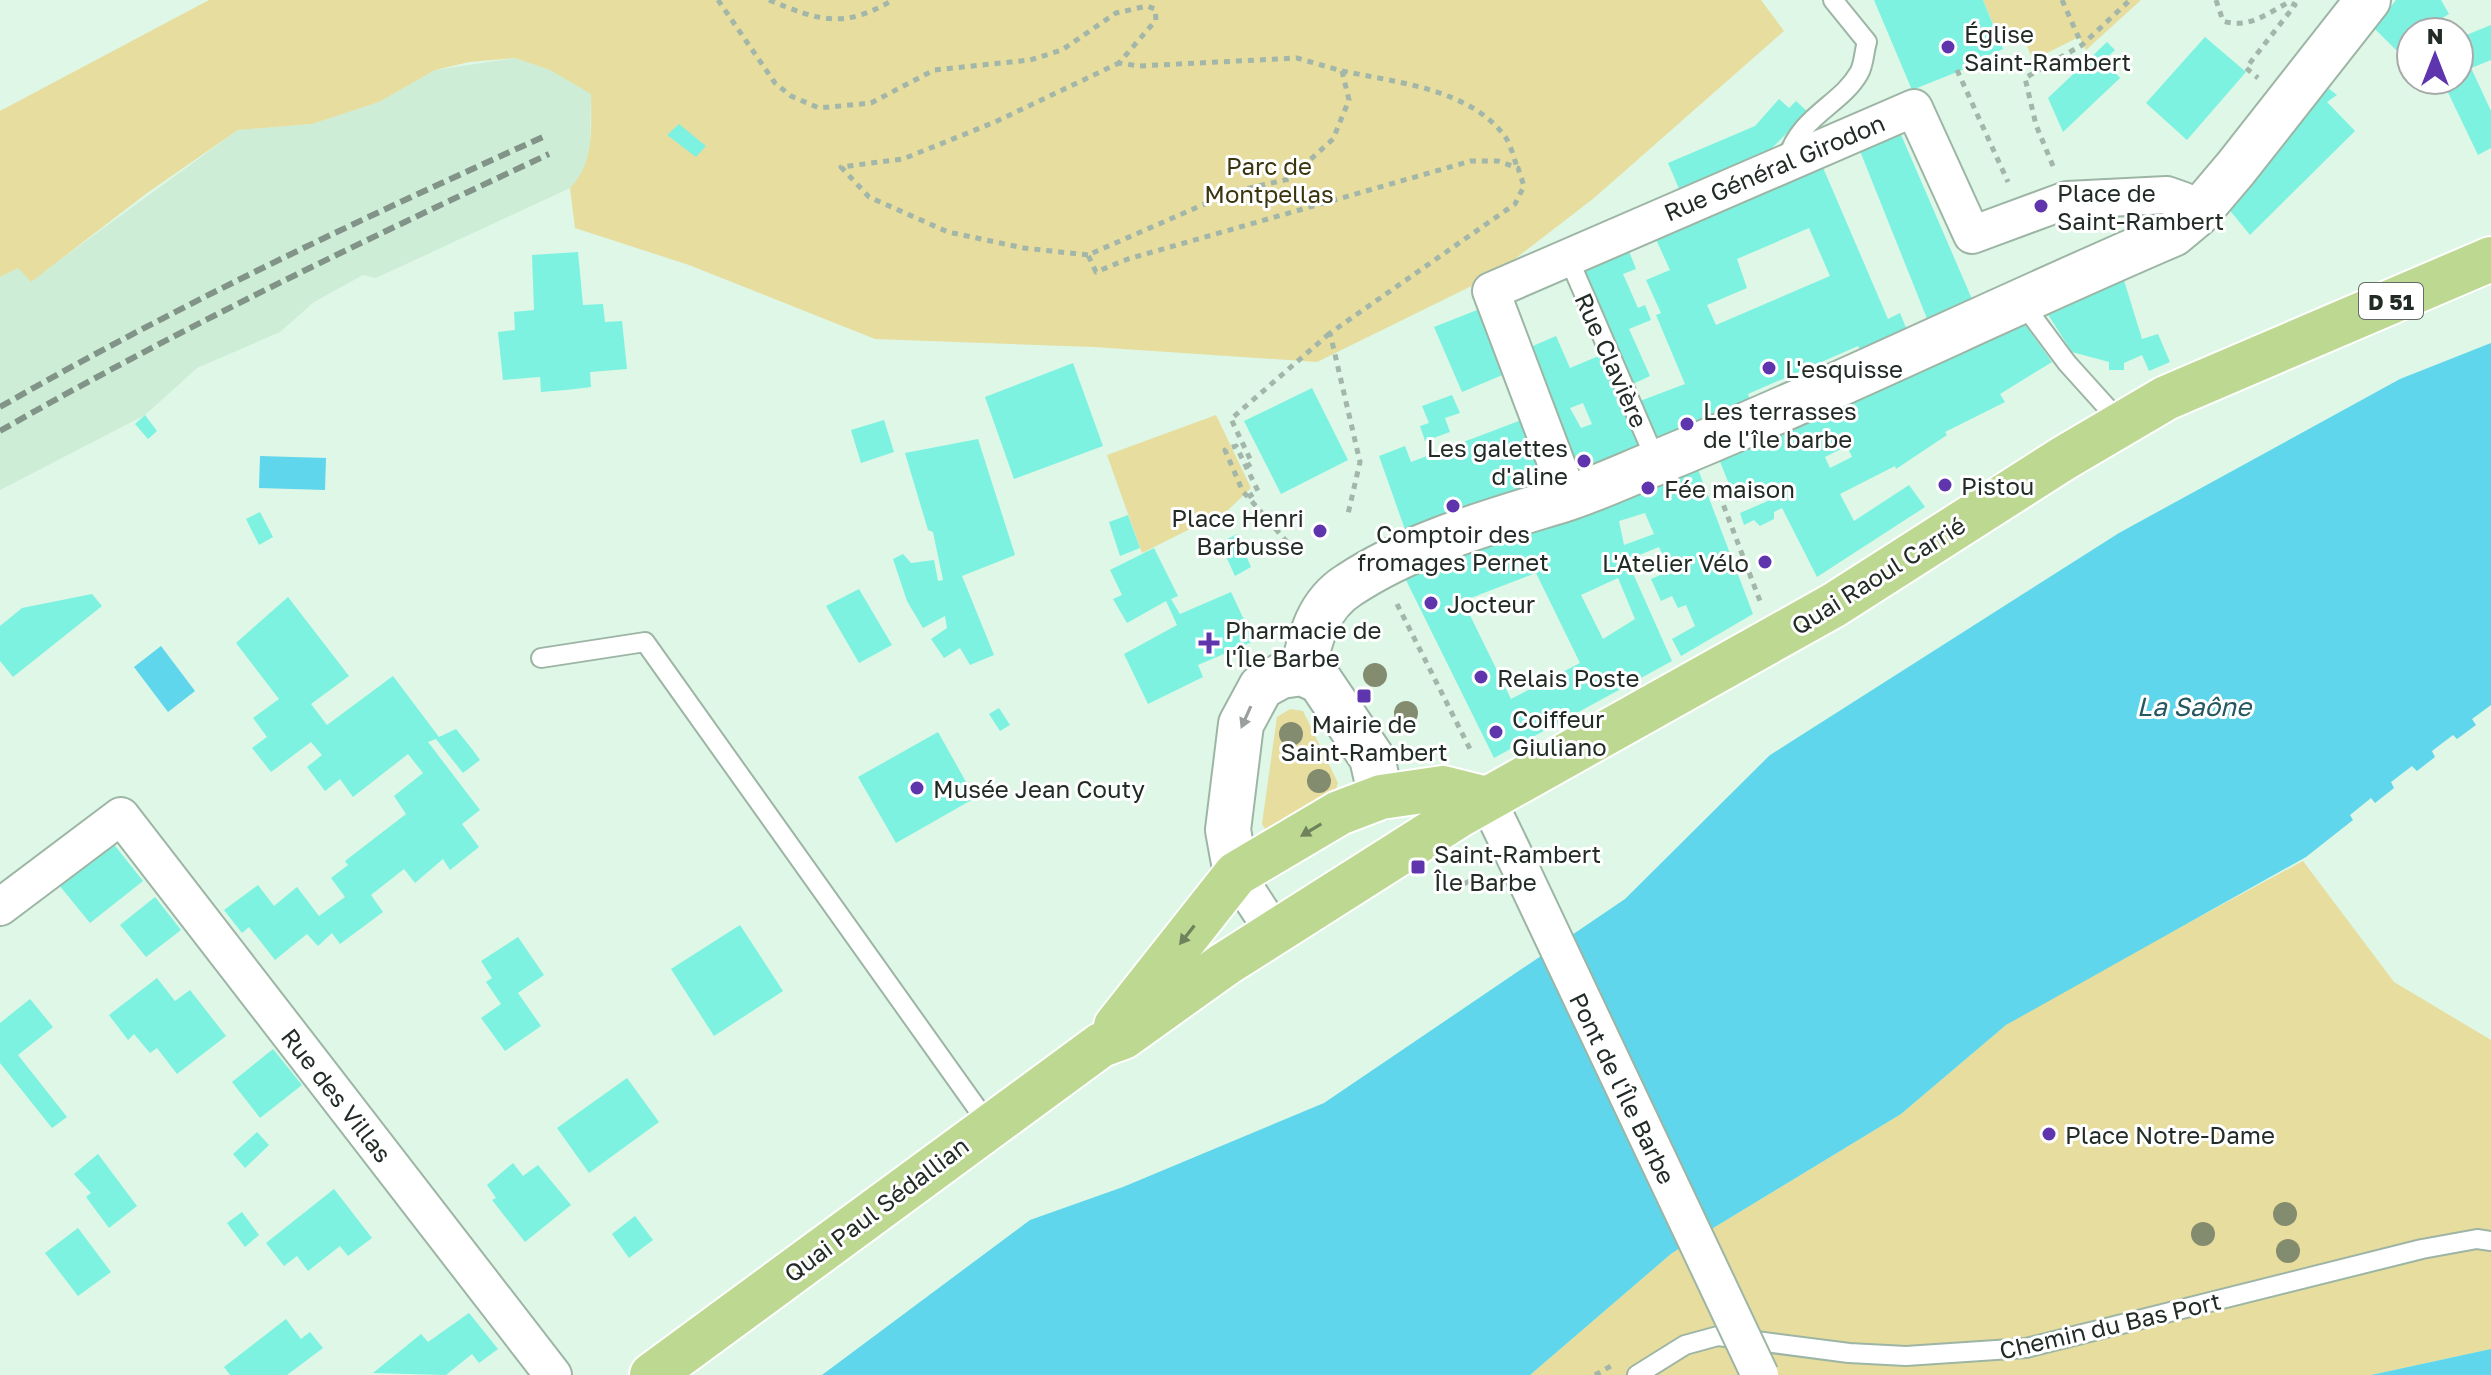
<svg xmlns="http://www.w3.org/2000/svg" width="2491" height="1375" font-family="'Golos Text',sans-serif">
	<style>
		.built { fill: #cdedd7 }
		.green { fill: #e7dd9e }
		.water { fill: #5fd6eb }
		.building { fill: #7df2e1; fill-rule: evenodd }
		.lines { fill: none; stroke-linecap: round; stroke-linejoin: round }
		.lane-casing { stroke: #9db5a5; stroke-width: 22 }
		.street-casing { stroke: #9db5a5; stroke-width: 40 }
		.secondary-casing { stroke: #9db5a5; stroke-width: 48 }
		.primary-casing { stroke: #fff; stroke-width: 48 }
		.path { stroke: #a2b6a9; stroke-width: 5; stroke-dasharray: 6 6; stroke-linecap: butt }
		.lane { stroke: #fff; stroke-width: 18 }
		.street { stroke: #fff; stroke-width: 36 }
		.secondary { stroke: #fff; stroke-width: 44 }
		.primary { stroke: #bcd891; stroke-width: 44 }
		.rail { stroke: #829388; stroke-width: 6; stroke-dasharray: 12 6; stroke-linecap: butt }
		.street-bridge-casing { stroke: #9db5a5; stroke-width: 40; stroke-linecap: butt }
		.street-bridge { stroke: #fff; stroke-width: 36 }
		.tree { fill: #848c70 }
		.oneway { fill: #9ca09d }
		.oneway2 { fill: #6f825b }
		.poi-dot { fill: #5f35ad; stroke: #fff; stroke-width: 3 }
		.labels { text-anchor: middle; dominant-baseline: central; stroke-width: 6; stroke-linejoin: round; paint-order: stroke }
		.shield { fill: #fff; stroke: #646b66; stroke-width: 2 }
		.shield-label { font-size: 22px; font-weight: bold; fill: #222b25 }
		.poi-label { font-size: 24px; fill: #222b25; stroke: #fff; text-anchor: start }
		.park-label { font-size: 24px; fill: #3b350f; stroke: #fff }
		.street-label { font-size: 24px; fill: #222b25; stroke: #fff }
		.water-label { font-size: 26px; font-style: italic; fill: #245760; stroke: #fff }
	</style>
	<rect width="100%" height="100%" fill="#def7e6"/>
	<polygon class="built" points="515,58 550,70 591,93 590,150 581,177 570,188 376,278 363,275 314,302 280,332 197,368 145,415 0,490 0,277 18,268 31,281 238,130 312,124 379,102 435,70"/>
	<g class="green">
		<path d="M209 0H1761L1784 31 1594 198 1494 275 1317 362 1094 347 875 339 689 265 575 228 570 188C595 163 591 127 591 94L550 70 515 58 469 62 435 70 379 102 312 124 238 130 147 193 31 282 18 268 0 277V111Z"/>
		<polygon points="1983,0 2141,0 2086,50 2079,37 2033,60 2023,37 2002,45"/>
		<polygon points="1216,415 1251,488 1228,510 1142,553 1107,455"/>
		<polygon points="1290,709 1303,711 1338,783 1336,789 1266,830 1262,824 1277,717"/>
		<polygon points="2303,861 2394,982 2491,1040 2491,1349 2371,1375 1530,1375 1672,1253 1901,1114 2006,1025 2086,978"/>
	</g>
	<g class="water">
		<polygon points="2491,343 2491,705 2472,719 2476,725 2457,739 2453,735 2432,751 2435,757 2417,771 2412,766 2391,782 2394,788 2375,803 2371,798 2350,815 2353,820 2306,857 2006,1025 1901,1114 1672,1253 1530,1375 822,1375 1030,1220 1123,1187 1324,1103 1625,899 1770,755 2119,533 2400,379"/>
		<polygon points="260,456 326,458 325,490 259,488"/>
		<polygon points="161,646 195,691 168,712 134,667"/>
		<polygon points="2491,1349 2491,1375 2371,1375"/>
	</g>
	<g class="building">
		<polygon points="1874,0 1983,0 2003,49 1980,59 1982,62 1912,90"/>
		<polygon points="2396,0 2441,0 2449,14 2419,32 2411,32 2411,48 2401,55 2374,28"/>
		<polygon points="2491,25 2491,60 2459,73 2459,38"/>
		<polygon points="2205,37 2246,72 2187,140 2146,103"/>
		<polygon points="2107,42 2115,50 2104,60 2120,78 2063,132 2048,98"/>
		<polygon points="2472,70 2491,111 2491,148 2478,155 2443,82 2459,80 2459,75"/>
		<polygon points="2328,88 2337,95 2327,102 2355,131 2250,235 2228,208"/>
		<polygon points="1779,99 1789,108 1796,101 1808,112 1767,153 1680,191 1668,163 1755,126"/>
		<polygon points="679,124 706,146 696,157 667,135"/>
		<polygon points="1899,130 1975,306 1930,326 1858,146"/>
		<path d="M1821 163 1888 319 1900 313 1909 335 1863 355 1858 346 1748 394 1751 403 1659 443 1640 401 1685 384 1656 315 1661 313 1646 280 1670 270 1654 235ZM1809 228 1830 276 1716 325 1707 305 1747 288 1737 259Z"/>
		<polygon points="1627,246 1636,269 1623,274 1638,308 1645,305 1651,320 1629,329 1650,376 1633,384 1580,266"/>
		<polygon points="578,252 583,305 603,304 605,322 622,321 627,369 590,372 591,387 566,390 541,392 540,377 503,380 498,332 515,330 514,312 534,310 532,255"/>
		<polygon points="2123,277 2142,339 2158,334 2170,362 2149,371 2142,355 2124,363 2124,370 2109,370 2109,362 2072,352 2047,313"/>
		<polygon points="1477,310 1505,374 1462,392 1434,327"/>
		<path d="M2021 319 2052 362 2000 394 2005 402 1945 432 1947 435 1896 469 1895 466 1840 494 1854 521 1909 485 1925 507 1817 577 1782 508 1774 512V519L1760 526 1754 520 1744 525 1740 513 1777 497 1771 486 1736 502 1719 459 1807 423 1915 367ZM1847 446 1852 457 1830 468 1825 457Z"/>
		<path d="M1556 336 1570 368 1601 355 1642 450 1581 475 1526 349ZM1583 403 1592 424 1581 428 1570 408Z"/>
		<polygon points="1073,363 1103,446 1014,479 985,397"/>
		<polygon points="1312,388 1348,460 1281,494 1244,421"/>
		<polygon points="1452,395 1460,413 1445,418 1450,432 1425,441 1420,426 1429,423 1422,406"/>
		<polygon points="145,415 157,431 148,439 135,424"/>
		<polygon points="1524,419 1546,470 1539,485 1408,538 1379,456 1405,446 1411,462"/>
		<polygon points="884,420 894,452 861,463 851,430"/>
		<polygon points="978,439 1015,555 962,576 994,655 970,665 960,648 944,658 931,639 947,628 945,616 923,628 907,601 893,559 903,554 911,563 934,560 938,581 943,580 933,532 928,530 905,453"/>
		<path d="M1696 464 1753 614 1681 656 1672 639 1695 626 1686 605 1678 608 1672 596 1661 601 1651 579 1670 571 1659 547 1627 560 1672 661 1494 758 1403 574ZM1645 513 1654 534 1624 545 1619 521ZM1536 573 1580 663 1511 699 1463 601ZM1618 578 1635 619 1603 639 1581 595Z"/>
		<polygon points="260,512 273,537 259,545 246,519"/>
		<polygon points="1128,515 1140,548 1120,556 1109,522"/>
		<polygon points="1237,534 1251,567 1235,576 1220,543"/>
		<polygon points="1154,548 1178,596 1171,599 1180,614 1231,592 1254,641 1198,665 1203,677 1148,704 1124,654 1177,625 1166,601 1127,623 1113,599 1122,595 1110,570"/>
		<polygon points="859,589 892,645 859,663 826,606"/>
		<polygon points="92,594 102,606 13,677 0,661 0,626 22,608"/>
		<polygon points="288,597 349,676 311,704 327,725 393,676 439,737 456,729 472,749 480,760 463,773 436,739 428,742 480,810 462,824 479,847 450,870 443,859 415,883 404,869 371,895 383,912 340,944 332,933 318,946 307,934 275,960 249,927 242,933 224,910 258,885 274,906 297,887 319,916 345,897 331,878 348,865 345,861 406,814 394,796 423,773 408,754 353,797 340,779 325,791 307,767 322,755 311,742 271,772 252,748 267,737 253,718 279,699 236,643"/>
		<polygon points="999,708 1010,725 1000,731 989,714"/>
		<polygon points="938,732 975,798 896,843 858,777"/>
		<polygon points="112,842 143,881 90,923 59,885"/>
		<polygon points="155,897 181,930 146,957 120,925"/>
		<polygon points="740,925 783,991 714,1036 671,969"/>
		<polygon points="518,937 544,975 518,993 541,1026 505,1051 481,1018 501,1004 486,982 492,978 481,961"/>
		<polygon points="157,978 175,1001 190,990 226,1036 177,1074 157,1048 150,1053 134,1034 128,1040 109,1015"/>
		<polygon points="30,999 53,1027 18,1055 67,1117 52,1128 0,1063 0,1023"/>
		<polygon points="273,1049 302,1085 260,1118 232,1082"/>
		<polygon points="627,1078 659,1122 589,1173 557,1128"/>
		<polygon points="257,1132 269,1145 245,1168 233,1154"/>
		<polygon points="98,1154 137,1206 109,1228 86,1197 91,1193 74,1174"/>
		<polygon points="513,1163 523,1176 538,1165 571,1205 525,1242 492,1200 496,1198 487,1185"/>
		<polygon points="334,1189 372,1238 348,1256 340,1246 308,1271 297,1256 284,1266 266,1243"/>
		<polygon points="242,1212 259,1235 245,1247 227,1223"/>
		<polygon points="635,1216 653,1240 629,1258 612,1234"/>
		<polygon points="78,1228 111,1272 78,1296 45,1253"/>
		<polygon points="469,1313 498,1349 479,1363 472,1354 446,1375 373,1373 421,1334 428,1342"/>
		<polygon points="286,1319 301,1339 310,1332 323,1348 287,1375 230,1375 224,1367"/>
	</g>
	<g class="lines">
		<g class="lane-casing">
			<g id="lane">
				<path d="M1787 160C1799 116 1841 105 1859 73 1864 65 1864 51 1867 42L1833 0"/>
				<polyline points="1568,257 1657,463"/>
				<polyline points="2021,301 2067,363 2122,424"/>
				<polyline points="541,658 645,642 989,1125"/>
				<polyline points="1637,1375 1685,1345 1718,1336 1849,1353 1906,1356 2026,1348 2422,1249 2477,1239 2491,1241"/>
			</g>
		</g>
		<g class="street-casing">
			<g id="street">
				<polyline points="1569,497 1491,291 1914,108 1972,235 2067,200 2167,195 2184,201 2197,214"/>
				<polyline points="1487,799 1516,859"/>
				<polyline points="1236,874 1274,932"/>
				<polyline points="0,907 121,816 553,1375"/>
			</g>
		</g>
		<g class="secondary-casing">
			<g id="secondary">
				<path d="M1302 673C1310 639 1317 605 1349 585 1414 542 1494 521 1568 498 1598 488 1628 474 1658 462 1832 391 2000 308 2173 234L2197 214 2236 168 2368 0"/>
				<polyline points="1236,874 1228,830 1241,724 1261,687 1281,676 1302,673 1320,681 1372,758 1381,797"/>
			</g>
		</g>
		<g class="primary-casing">
			<g id="primary">
				<polyline points="1116,1026 1236,874 1339,813 1381,797 1443,788 1487,799"/>
				<polyline points="652,1375 1101,1045 1123,1037 1225,964 1461,814 1834,605 2064,458 2166,398 2491,259"/>
			</g>
		</g>
		<g class="path">
			<polyline points="718,0 775,83 791,96 819,108 871,103 934,70 1030,60 1062,50 1116,13 1147,6 1155,9 1156,20 1119,63 1139,66 1297,58 1342,71 1349,100 1333,139 1289,179 1232,192 1088,255 1096,272 1128,259 1471,161 1498,161 1518,168 1524,186 1515,204 1330,333 1360,462 1348,514"/>
			<path d="M769 0C820 21 843 29 893 0"/>
			<polyline points="2062,0 2082,45"/>
			<path d="M2216 0 2223 21C2248 29 2267 14 2289 2L2295 5 2246 68 2258 78"/>
			<polyline points="1957,70 2008,182"/>
			<path d="M1342 71C1395 82 1472 89 1506 138 1511 146 1514 158 1517 167"/>
			<polyline points="2053,166 2036,125 2025,78 2082,45 2130,0"/>
			<polyline points="1088,255 1024,248 948,232 869,197 841,167 903,159 995,122 1119,63"/>
			<polyline points="1246,467 1252,463 1231,419 1330,333"/>
			<polyline points="1715,483 1760,601"/>
			<polyline points="1248,497 1258,491 1236,446 1225,450 1243,492 1248,497 1287,542"/>
			<polyline points="1397,604 1472,753"/>
			<polyline points="1453,889 1484,874"/>
			<polyline points="1595,1375 1611,1366"/>
		</g>
		<use href="#lane" class="lane"/>
		<use href="#street" class="street"/>
		<use href="#secondary" class="secondary"/>
		<use href="#primary" class="primary"/>
		<g class="rail">
			<path d="M0 407C176 306 358 220 543 137"/>
			<path d="M0 431C178 329 363 241 549 154"/>
		</g>
		<g class="street-bridge-casing">
			<polyline id="street-bridge" points="1516,859 1760,1375"/>
		</g>
		<use href="#street-bridge" class="street-bridge"/>
	</g>
	<g class="tree">
		<circle cx="1375" cy="675" r="12"/>
		<circle cx="1406" cy="713" r="12"/>
		<circle cx="1291" cy="734" r="12"/>
		<circle cx="1319" cy="781" r="12"/>
		<circle cx="2285" cy="1214" r="12"/>
		<circle cx="2203" cy="1234" r="12"/>
		<circle cx="2288" cy="1251" r="12"/>
	</g>
	<defs><path id="oneway-solid" d="M-6-.8H1V-3.2L6.5 0L1 3.2V.8H-6Z" transform="scale(2)"/></defs>
	<use class="oneway" href="#oneway-solid" transform="translate(1246 717) rotate(114)"/>
	<g class="oneway2">
		<use href="#oneway-solid" transform="translate(1311 830) rotate(149)"/>
		<use href="#oneway-solid" transform="translate(1187 935) rotate(128)"/>
	</g>
	<g class="poi-dot">
		<circle cx="1948" cy="47" r="8"/>
		<circle cx="2041" cy="206" r="8"/>
		<circle cx="1769" cy="368" r="8"/>
		<circle cx="1687" cy="424" r="8"/>
		<circle cx="1584" cy="461" r="8"/>
		<circle cx="1945" cy="485" r="8"/>
		<circle cx="1648" cy="488" r="8"/>
		<circle cx="1453" cy="506" r="8"/>
		<circle cx="1320" cy="531" r="8"/>
		<circle cx="1765" cy="562" r="8"/>
		<circle cx="1431" cy="603" r="8"/>
		<path d="M1205 631h8v8h8v8h-8v8h-8v-8h-8v-8h8z"/>
		<circle cx="1481" cy="677" r="8"/>
		<rect x="1356" y="688" width="16" height="16" rx="4"/>
		<circle cx="1496" cy="732" r="8"/>
		<circle cx="917" cy="788" r="8"/>
		<rect x="1410" y="859" width="16" height="16" rx="4"/>
		<circle cx="2049" cy="1134" r="8"/>
	</g>
	<g class="labels">
		<rect class="shield" x="2359" y="283" width="64" height="36" rx="6"/>
		<g class="shield-label">
			<text x="2391" y="301">D 51</text>
		</g>
		<g class="poi-label">
			<text x="1964" y="33">Église<tspan x="1964" dy="28">Saint-Rambert</tspan></text>
			<text x="2057" y="192">Place de<tspan x="2057" dy="28">Saint-Rambert</tspan></text>
			<text x="1785" y="368">L'esquisse</text>
			<text x="1703" y="410">Les terrasses<tspan x="1703" dy="28">de l'île barbe</tspan></text>
			<text x="1568" y="447" text-anchor="end">Les galettes<tspan x="1568" dy="28">d'aline</tspan></text>
			<text x="1961" y="485">Pistou</text>
			<text x="1664" y="488">Fée maison</text>
			<text x="1304" y="517" text-anchor="end">Place Henri<tspan x="1304" dy="28">Barbusse</tspan></text>
			<text x="1453" y="533" text-anchor="middle">Comptoir des<tspan x="1453" dy="28">fromages Pernet</tspan></text>
			<text x="1749" y="562" text-anchor="end">L'Atelier Vélo</text>
			<text x="1447" y="603">Jocteur</text>
			<text x="1225" y="629">Pharmacie de<tspan x="1225" dy="28">l'Île Barbe</tspan></text>
			<text x="1497" y="677">Relais Poste</text>
			<text x="1512" y="718">Coiffeur<tspan x="1512" dy="28">Giuliano</tspan></text>
			<text x="1364" y="723" text-anchor="middle">Mairie de<tspan x="1364" dy="28">Saint-Rambert</tspan></text>
			<text x="933" y="788">Musée Jean Couty</text>
			<text x="1434" y="853">Saint-Rambert<tspan x="1434" dy="28">Île Barbe</tspan></text>
			<text x="2065" y="1134">Place Notre-Dame</text>
		</g>
		<g class="park-label">
			<text x="1269" y="165">Parc de<tspan x="1269" dy="28">Montpellas</tspan></text>
		</g>
		<g class="street-label">
			<text transform="translate(1774 167) rotate(-23)">Rue Général Girodon</text>
			<text transform="translate(1612 360) rotate(66)">Rue Clavière</text>
			<text transform="translate(1878 575) rotate(-32)">Quai Raoul Carrié</text>
			<text transform="translate(1623 1088) rotate(64)">Pont de l'Île Barbe</text>
			<text transform="translate(337 1095) rotate(52)">Rue des Villas</text>
			<text transform="translate(876 1209) rotate(-37)">Quai Paul Sédallian</text>
			<text transform="translate(2110 1325) rotate(-13)">Chemin du Bas Port</text>
		</g>
		<g class="water-label">
			<text x="2194" y="706">La Saône</text>
		</g>
	</g>
	<g transform="translate(2435 56)"><circle r="38" fill="#ffffff" stroke="#a7aaa8" stroke-width="2"/>
	<path d="M0-6L14 30L0 20L-14 30Z" fill="#5f35ad"/>
	<text y="-12" font-size="22" font-weight="bold" text-anchor="middle" fill="#222b25">N</text>
	</g>
</svg>
